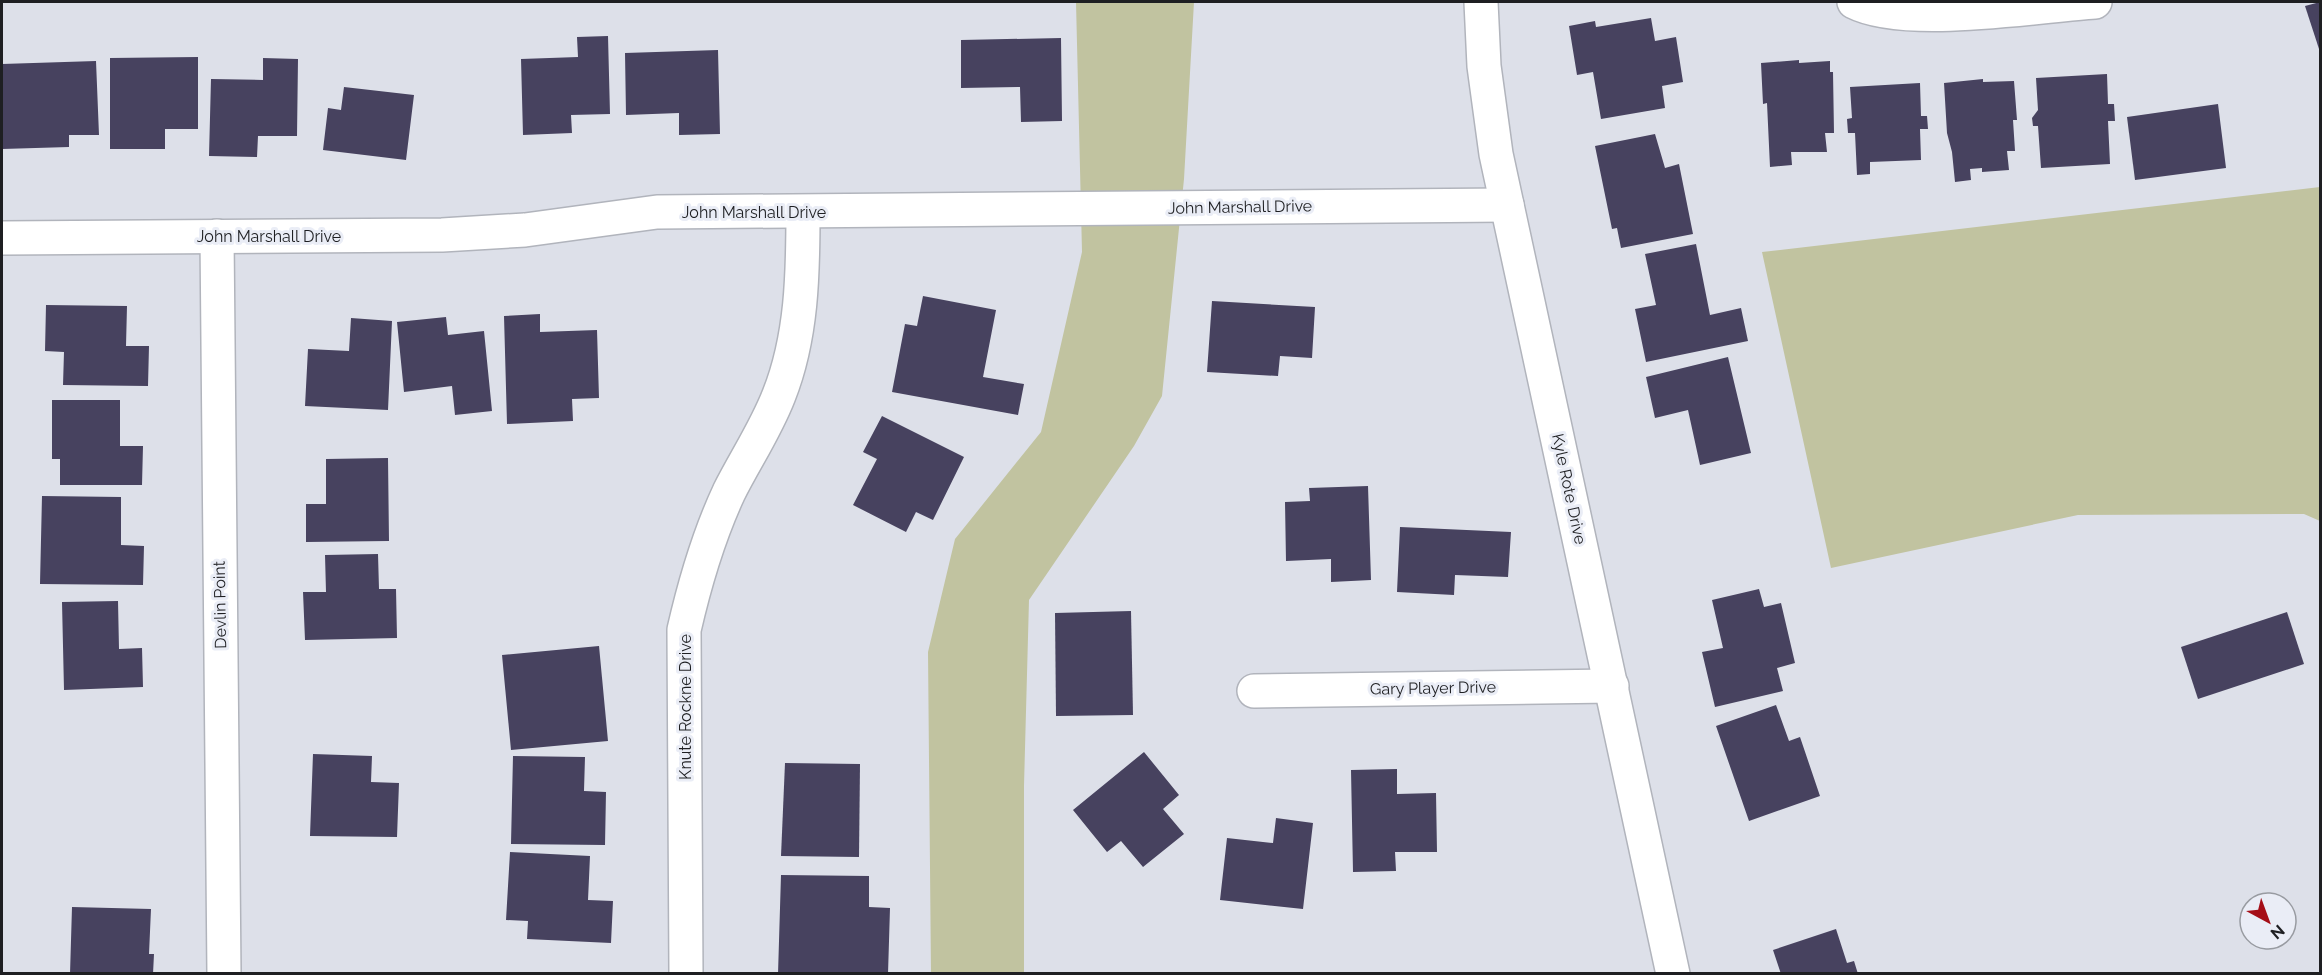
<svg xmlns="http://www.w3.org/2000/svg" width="2322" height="975" font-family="Raleway,sans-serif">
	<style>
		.green { fill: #c1c3a0 }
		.building { fill: #47425f }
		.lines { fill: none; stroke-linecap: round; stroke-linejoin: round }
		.minor-casing { stroke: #b1b4bc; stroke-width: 36 }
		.minor { stroke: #fff; stroke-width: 33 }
		.labels { text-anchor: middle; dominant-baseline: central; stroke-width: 6; stroke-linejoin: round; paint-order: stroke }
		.street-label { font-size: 16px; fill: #1e1f22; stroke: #eaedf6 }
	</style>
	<rect width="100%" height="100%" fill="#dde0e9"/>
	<g class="green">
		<polygon points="1076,2 1194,2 1184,179 1162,396 1134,446 1029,600 1024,786 1024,973 931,974 928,652 955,539 1041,432 1082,252"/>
		<polygon points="2320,187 2320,521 2304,514 2078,515 1831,568 1762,252"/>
	</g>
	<g class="building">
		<polygon points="2320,2 2320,52 2305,6"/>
		<polygon points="1651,18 1655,41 1676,37 1683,82 1662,86 1665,108 1601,119 1593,72 1577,75 1569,26 1595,21 1596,27"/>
		<polygon points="608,36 610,114 571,115 572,133 523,135 521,59 578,57 577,37"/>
		<polygon points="1061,38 1062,121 1021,122 1020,87 961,88 961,40"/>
		<polygon points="718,50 720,134 679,135 679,113 626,115 625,53"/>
		<polygon points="198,57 198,129 165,129 165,149 110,149 110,58"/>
		<polygon points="263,58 298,59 297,136 258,136 257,157 209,156 211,79 263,80"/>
		<polygon points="1799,60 1799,63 1830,61 1830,72 1833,72 1834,133 1825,133 1827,152 1791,152 1792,165 1770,167 1767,103 1763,104 1761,63"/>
		<polygon points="96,61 99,135 69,135 69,147 2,149 2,64"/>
		<polygon points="2107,74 2108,104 2114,104 2115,121 2108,121 2110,164 2041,168 2038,126 2033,126 2032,118 2038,110 2036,78"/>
		<polygon points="1983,79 1983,82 2014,81 2017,120 2013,120 2015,151 2007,151 2009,170 1982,172 1982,168 1970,169 1971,180 1955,182 1952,152 1947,133 1944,83"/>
		<polygon points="1920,83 1921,116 1927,116 1928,129 1920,129 1921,160 1870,162 1870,174 1857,175 1855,133 1848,133 1847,119 1852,118 1850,87"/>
		<polygon points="344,87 414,95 406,160 323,150 328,108 341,110"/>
		<polygon points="2218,104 2226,168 2135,180 2127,117"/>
		<polygon points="1655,134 1665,168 1679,164 1693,234 1621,248 1617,228 1612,229 1595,146"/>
		<polygon points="1696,244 1710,315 1741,308 1748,341 1646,362 1635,309 1656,305 1645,254"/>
		<polygon points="923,296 996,310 983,377 1024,384 1018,415 892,392 905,324 917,326"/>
		<polygon points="1212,301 1315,307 1312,358 1280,356 1278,376 1207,372"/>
		<polygon points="46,305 127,306 126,346 149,346 148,386 63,385 64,352 45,351"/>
		<polygon points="540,314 540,332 597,330 599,398 572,399 573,421 507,424 504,316"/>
		<polygon points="446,317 448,335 484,331 492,411 455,415 452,386 404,392 397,322"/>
		<polygon points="351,318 392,321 388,410 305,406 308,349 349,351"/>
		<polygon points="1728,357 1751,453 1700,465 1688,410 1655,418 1646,377"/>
		<polygon points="52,400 120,400 120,446 143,446 142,485 60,485 60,459 52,459"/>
		<polygon points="882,416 964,457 933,520 916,512 906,532 853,505 877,459 863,452"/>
		<polygon points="388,458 389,541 306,542 306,504 326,504 326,459"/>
		<polygon points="1368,486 1371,580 1331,582 1331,559 1286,561 1285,502 1310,501 1309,488"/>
		<polygon points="42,496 121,497 121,545 144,546 143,585 40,584"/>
		<polygon points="1400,527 1511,532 1508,577 1455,575 1454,595 1397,592"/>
		<polygon points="378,554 379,589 396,589 397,638 305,640 303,592 326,592 325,555"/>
		<polygon points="1759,589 1764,607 1781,603 1795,663 1777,668 1783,691 1715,707 1702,652 1723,648 1712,600"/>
		<polygon points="118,601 119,649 142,648 143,687 64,690 62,602"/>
		<polygon points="1131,611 1133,715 1056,716 1055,613"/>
		<polygon points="2287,612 2304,664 2198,699 2181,647"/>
		<polygon points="599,646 608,741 511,750 502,655"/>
		<polygon points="1776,705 1789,741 1800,737 1820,796 1749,821 1716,726"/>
		<polygon points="1144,752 1179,795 1163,809 1184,834 1143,867 1121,841 1107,852 1073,810"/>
		<polygon points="313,754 372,756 371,782 399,783 397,837 310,836"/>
		<polygon points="513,756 585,757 584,791 606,792 605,845 511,844"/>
		<polygon points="785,763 860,764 859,857 781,856"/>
		<polygon points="1397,769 1397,794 1436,793 1437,852 1395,852 1396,871 1353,872 1351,770"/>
		<polygon points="1276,818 1313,823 1303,909 1220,900 1227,838 1273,843"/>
		<polygon points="510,852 590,856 588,900 613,901 611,943 527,939 528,921 506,920"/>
		<polygon points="781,875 869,876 869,907 890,908 888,974 778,974"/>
		<polygon points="72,907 151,909 149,954 154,954 153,974 70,974"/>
		<polygon points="1836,929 1847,963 1854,961 1858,974 1781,974 1773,950"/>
	</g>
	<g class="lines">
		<g class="minor-casing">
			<g id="minor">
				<polyline points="1481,2 1484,66 1496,154 1673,974"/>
				<path d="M1854 2C1905 28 2035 6 2095 2"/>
				<polyline points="217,236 224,974"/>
				<polyline points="2,238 442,235 525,230 657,212 1507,205"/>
				<polyline points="1254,691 1612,686"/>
				<path d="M686 974 684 630C695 582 708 537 729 492 745 460 766 429 779 395 802 337 803 274 803 212"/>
			</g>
		</g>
		<use href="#minor" class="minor"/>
	</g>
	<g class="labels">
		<g class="street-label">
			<text transform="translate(1240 207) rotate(-1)">John Marshall Drive</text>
			<text x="754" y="212">John Marshall Drive</text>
			<text x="269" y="236">John Marshall Drive</text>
			<text transform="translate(1569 489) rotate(78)">Kyle Rote Drive</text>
			<text transform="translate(220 605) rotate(-91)">Devlin Point</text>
			<text transform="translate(1433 688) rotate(-1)">Gary Player Drive</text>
			<text transform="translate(685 707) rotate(-90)">Knute Rockne Drive</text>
		</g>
	</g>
	<rect width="2322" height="975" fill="none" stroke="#1e1f22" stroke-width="6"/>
	<g transform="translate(2268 921) rotate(139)"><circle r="28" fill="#eaedf6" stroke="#989ba1" stroke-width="1.5"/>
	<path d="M0-4.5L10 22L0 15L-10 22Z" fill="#a50e17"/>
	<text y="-9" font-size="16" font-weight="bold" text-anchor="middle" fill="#1e1f22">N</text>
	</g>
</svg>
